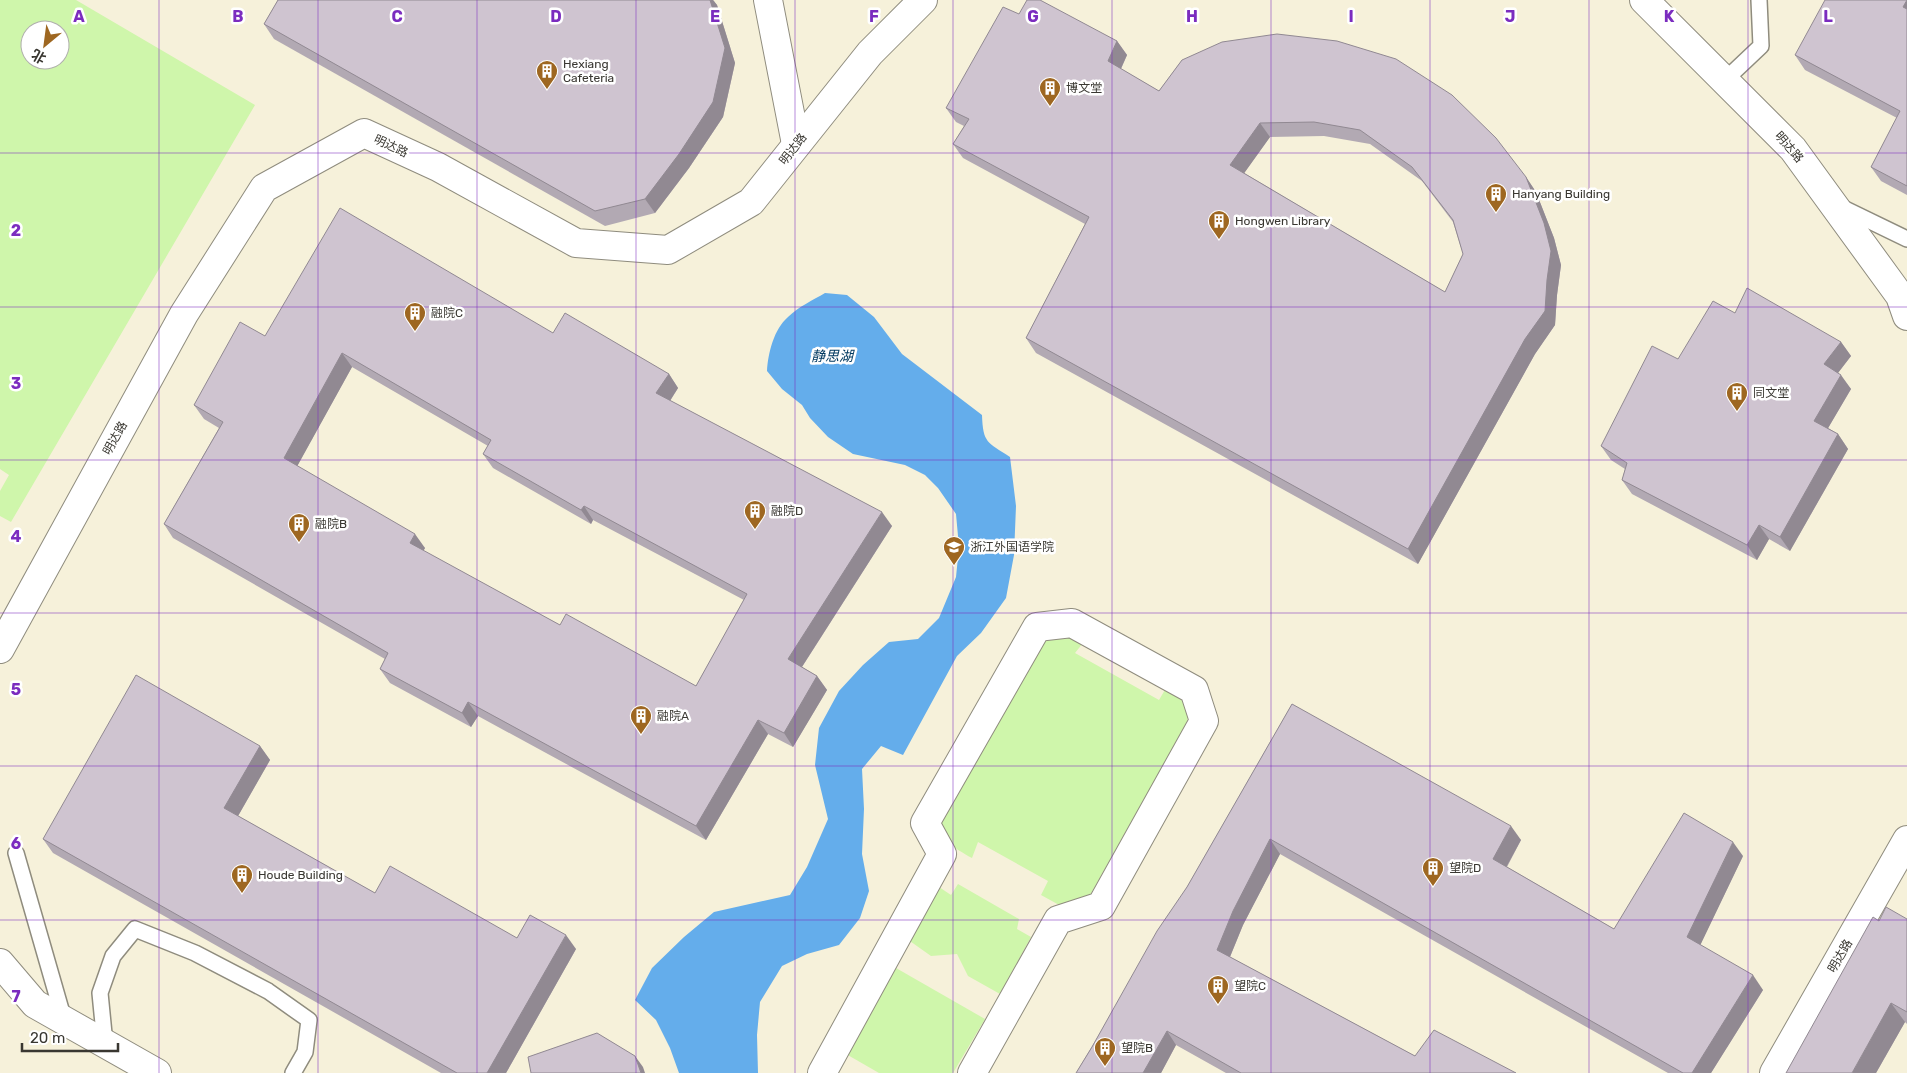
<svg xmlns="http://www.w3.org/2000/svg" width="1907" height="1073" font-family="Rubik,'Noto Sans SC',sans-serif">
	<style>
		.built { fill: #f6f1da; fill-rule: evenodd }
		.green { fill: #cff6ab; fill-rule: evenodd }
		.water { fill: #64adeb }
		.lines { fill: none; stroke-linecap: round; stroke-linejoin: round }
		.service-casing { stroke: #8f8c7e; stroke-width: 18 }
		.minor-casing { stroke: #8f8c7e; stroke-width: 30 }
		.service { stroke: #fff; stroke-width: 15 }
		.minor { stroke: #fff; stroke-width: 28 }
		.wall { fill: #b2a9b3; fill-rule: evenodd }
		.shaded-wall { fill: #918992 }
		.building { fill: #cfc4d0; stroke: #918992; fill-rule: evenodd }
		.grid { fill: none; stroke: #7b2cbf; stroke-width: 1; stroke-opacity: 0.55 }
		.labels { text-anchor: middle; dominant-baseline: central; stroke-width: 5; stroke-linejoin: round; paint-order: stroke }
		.poi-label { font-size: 12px; fill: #393731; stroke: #fff; text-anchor: start }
		.street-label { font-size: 12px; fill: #393731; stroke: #fff }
		.water-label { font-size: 14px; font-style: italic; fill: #003960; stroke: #fff }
		.grid-label { font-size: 16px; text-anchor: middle; font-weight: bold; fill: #7b2cbf; stroke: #fff; stroke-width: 5; stroke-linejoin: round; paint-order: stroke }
	</style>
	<rect width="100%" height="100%" fill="#fffbec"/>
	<path class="built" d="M0 0H1907V1073H0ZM30 30H60V60H30Z"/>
	<g class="green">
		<path d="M0 0H76L255 105 11 522 0 516V491L9 475 0 469ZM30 30H60V60H30Z"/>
		<path d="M1066 634 1083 643 1075 653 1159 700 1166 688 1184 702 1189 713 1186 725 1085 904 1061 906 1041 895 1048 881 978 842 972 858C953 847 938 839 939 816L1044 638Z"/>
		<polygon points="958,884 1019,919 1017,929 1031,937 1000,994 968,976 957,954 931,956 907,939 939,887 951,895"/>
		<polygon points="896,968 985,1019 953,1073 879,1073 846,1054"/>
	</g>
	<path class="water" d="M825 293 847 295 874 317 902 354 982 415C983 443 987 442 1010 457L1016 506 1014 555 1006 598 981 633 957 656 903 755 881 746 862 769 864 809 862 854 869 891 860 918 839 945 807 954 782 966 760 1002 757 1035 758 1073H679L670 1048 656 1020 635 1000 652 968 684 937 714 912 790 895 807 867 828 819 815 765 819 728 839 691 863 665 889 642 918 639 939 618 956 577 959 547 956 514 938 488 925 475 905 465 853 454 828 437 810 418 802 405 782 389 767 371C768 353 774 329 788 317 798 307 813 300 825 293Z"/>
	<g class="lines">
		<g class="service-casing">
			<g id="service">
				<polyline points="1724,81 1761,46 1759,0"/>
				<polyline points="1841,207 1907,239"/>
				<polyline points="16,853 64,1020"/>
				<polyline points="105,1044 100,993 113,956 135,929 195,953 268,991 309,1020 305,1052 293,1073"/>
			</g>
		</g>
		<g class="minor-casing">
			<g id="minor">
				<polyline points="768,0 796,144"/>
				<polyline points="1644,0 1793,149 1900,296 1907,316"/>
				<polyline points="0,649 184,314 264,188 364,133 438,167 576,243 668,250 751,202 870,53 923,0"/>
				<polyline points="0,963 35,1004 157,1073"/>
				<polyline points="822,1073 942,854 925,823 1037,627 1072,623 1194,690 1204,721 1101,906 1058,920 972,1073"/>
				<polyline points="1774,1073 1907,840"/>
			</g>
		</g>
		<use href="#service" class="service"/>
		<use href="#minor" class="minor"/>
	</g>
	<g class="wall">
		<polygon points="278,0 713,0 717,5 735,63 723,117 689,168 655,213 605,226 274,39 264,24"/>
		<polygon points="1907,0 1907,195 1881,181 1871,167 1897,118 1805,70 1795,55"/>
		<path d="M1019 14 1117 41 1127 55 1121 69 1159 91 1182 60 1526 177 1536 192 1554 238 1561 265 1557 295 1555 325 1535 354 1418 564 1036 353 1026 338 1085 224 963 158 953 144 964 126 956 122 946 108ZM1324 136 1370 144 1422 181 1453 222 1463 254 1445 292 1244 173 1270 137Z"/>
		<polygon points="1735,313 1841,342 1851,356 1838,373 1851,389 1828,428 1838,434 1848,449 1790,551 1769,539 1757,560 1632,494 1622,480 1625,469 1611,460 1601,446 1678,359"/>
		<path d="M553 333 669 374 678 388 670 401 892 526 802 667 817 676 827 690 793 747 768 734 706 840 478 716 471 727 390 683 380 669 385 659 173 538 164 524 219 428 204 419 194 405 265 336ZM352 367 488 446 483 454 493 468 591 524 593 520 744 600 696 686 560 625 423 551 425 548 297 466Z"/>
		<polygon points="1292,704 1521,840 1507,867 1614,929 1743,856 1700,945 1763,990 1711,1073 1668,1073 1280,854 1243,925 1230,957 1415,1056 1516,1073 1226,1073 1176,1045 1161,1073 1076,1073 1187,887"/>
		<polygon points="260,746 270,760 238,816 375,893 517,938 576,949 506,1073 441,1073 53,853 43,839"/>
		<polygon points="1907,919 1907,1024 1905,1022 1876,1073 1879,921"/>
	</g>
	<g class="shaded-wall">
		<polygon points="710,0 713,0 717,5 735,63 723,117 689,168 655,213 645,199"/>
		<polygon points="1907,0 1907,12 1903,7"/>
		<polygon points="1117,41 1127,55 1118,75 1108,61"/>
		<polygon points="1260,123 1270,137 1240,179 1230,165"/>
		<polygon points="1526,177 1536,192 1554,238 1561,265 1557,295 1555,325 1535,354 1418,564 1408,549 1547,280"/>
		<polygon points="1841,342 1851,356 1834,378 1824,364"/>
		<polygon points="342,353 352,367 294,472 284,458"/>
		<polygon points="669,374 678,388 666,407 656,393"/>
		<polygon points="1841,375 1851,389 1824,435 1814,421"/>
		<polygon points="1838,434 1848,449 1790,551 1780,537"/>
		<polygon points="584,506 593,520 591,524 581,510"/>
		<polygon points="882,512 892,526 798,673 788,659"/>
		<polygon points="1759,525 1769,539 1757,560 1747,545"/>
		<polygon points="415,534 425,548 420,557 410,543"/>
		<polygon points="817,676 827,690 793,747 784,733"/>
		<polygon points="468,702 478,716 471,727 462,713"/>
		<polygon points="758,720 768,734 706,840 696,826"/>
		<polygon points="260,746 270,760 234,823 224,808"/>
		<polygon points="1511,826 1521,840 1503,873 1493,859"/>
		<polygon points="1270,839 1280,854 1243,925 1227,964 1217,950 1233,911"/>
		<polygon points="1733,842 1743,856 1697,952 1687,937"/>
		<polygon points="566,935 576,949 506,1073 487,1073"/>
		<polygon points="1753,975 1763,990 1711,1073 1692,1073"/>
		<polygon points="1891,1003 1905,1022 1876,1073 1852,1073"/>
		<polygon points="1167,1031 1176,1045 1161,1073 1143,1073"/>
		<polygon points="635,1056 643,1067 645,1073 641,1073"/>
	</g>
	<g class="building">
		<polygon points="278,0 710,0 725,48 713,102 679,154 645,199 595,211 264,24"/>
		<path d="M1027 0H1040L1117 41 1108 61 1159 91 1182 60 1222 42 1277 34 1337 41 1396 59 1452 95 1496 138 1526 177 1544 223 1551 251 1547 280 1545 311 1525 339 1408 549 1026 338 1089 217 953 144 969 119 946 108 1003 7 1019 14ZM1314 122 1360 130 1412 167 1453 220 1463 254 1445 292 1230 165 1260 123Z"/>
		<polygon points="1825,0 1907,0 1903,7 1907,9 1907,186 1871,167 1900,111 1795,55"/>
		<path d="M340 208 553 333 565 313 669 374 656 393 882 512 788 659 817 676 784 733 758 720 696 826 468 702 462 713 380 669 388 653 164 524 223 422 194 405 240 322 265 336ZM342 353 491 440 483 454 581 510 584 506 747 594 696 686 566 614 560 625 410 543 415 534 284 458Z"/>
		<polygon points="1747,288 1841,342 1824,364 1841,375 1814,421 1838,434 1780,537 1759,525 1747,545 1622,480 1627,463 1601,446 1652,346 1678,359 1713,301 1735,313"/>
		<polygon points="136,675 260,746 224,808 375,893 390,866 517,938 530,915 566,935 487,1073 457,1073 43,839"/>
		<polygon points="1292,704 1511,826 1493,859 1614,929 1684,813 1733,842 1687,937 1753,975 1692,1073 1683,1073 1270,839 1233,911 1217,950 1415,1056 1434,1030 1516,1073 1241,1073 1167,1031 1143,1073 1076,1073 1092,1047 1157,931 1187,887"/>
		<polygon points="1886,907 1907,919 1907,1012 1891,1003 1852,1073 1786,1073 1873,917 1879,921"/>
		<polygon points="597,1033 635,1056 641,1073 531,1073 528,1057"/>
	</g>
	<path class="grid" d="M159 0V1073M318 0V1073M477 0V1073M636 0V1073M795 0V1073M953 0V1073M1112 0V1073M1271 0V1073M1430 0V1073M1589 0V1073M1748 0V1073M0 153H1907M0 307H1907M0 460H1907M0 613H1907M0 766H1907M0 920H1907"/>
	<defs>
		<g id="building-pin" transform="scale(1.125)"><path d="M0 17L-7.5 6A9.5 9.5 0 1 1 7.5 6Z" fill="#9e6721" stroke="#fff"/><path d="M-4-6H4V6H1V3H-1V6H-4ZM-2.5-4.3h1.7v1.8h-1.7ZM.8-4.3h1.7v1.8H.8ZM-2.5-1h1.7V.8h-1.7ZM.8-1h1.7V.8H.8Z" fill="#fff"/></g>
		<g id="school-pin" transform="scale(1.125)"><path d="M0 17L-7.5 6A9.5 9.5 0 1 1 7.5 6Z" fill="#9e6721" stroke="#fff"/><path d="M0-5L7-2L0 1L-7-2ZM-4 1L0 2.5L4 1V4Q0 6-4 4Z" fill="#fff"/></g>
	</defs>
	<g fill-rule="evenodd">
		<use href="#building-pin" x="547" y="71"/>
		<use href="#building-pin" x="1050" y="88"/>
		<use href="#building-pin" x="1496" y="194"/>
		<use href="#building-pin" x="1219" y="221"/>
		<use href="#building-pin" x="415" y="313"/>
		<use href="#building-pin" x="1737" y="393"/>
		<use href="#building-pin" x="755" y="511"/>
		<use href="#building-pin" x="299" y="524"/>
		<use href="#school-pin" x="954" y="547"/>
		<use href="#building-pin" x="641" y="716"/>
		<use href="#building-pin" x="1433" y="868"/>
		<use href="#building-pin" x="242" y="875"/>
		<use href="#building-pin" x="1218" y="986"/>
		<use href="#building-pin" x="1105" y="1048"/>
	</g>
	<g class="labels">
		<g class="poi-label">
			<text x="563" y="64">Hexiang<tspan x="563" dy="14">Cafeteria</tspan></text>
			<text x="1066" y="88">博文堂</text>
			<text x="1512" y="194">Hanyang Building</text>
			<text x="1235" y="221">Hongwen Library</text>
			<text x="431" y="313">融院C</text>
			<text x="1753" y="393">同文堂</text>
			<text x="771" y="511">融院D</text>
			<text x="315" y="524">融院B</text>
			<text x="970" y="547">浙江外国语学院</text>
			<text x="657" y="716">融院A</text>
			<text x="1449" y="868">望院D</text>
			<text x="258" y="875">Houde Building</text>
			<text x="1234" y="986">望院C</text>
			<text x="1121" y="1048">望院B</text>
		</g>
		<g class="street-label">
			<text transform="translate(391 146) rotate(25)">明达路</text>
			<text transform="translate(1789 147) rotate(49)">明达路</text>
			<text transform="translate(793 149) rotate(-52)">明达路</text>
			<text transform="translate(115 438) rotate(-61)">明达路</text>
			<text transform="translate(1840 956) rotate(-60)">明达路</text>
		</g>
		<g class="water-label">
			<text x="832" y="356">静思湖</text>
		</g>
	</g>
	<g class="grid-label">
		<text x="79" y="22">A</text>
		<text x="238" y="22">B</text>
		<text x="397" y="22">C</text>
		<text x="556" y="22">D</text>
		<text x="715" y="22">E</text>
		<text x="874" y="22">F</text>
		<text x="1033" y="22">G</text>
		<text x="1192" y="22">H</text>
		<text x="1351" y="22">I</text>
		<text x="1510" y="22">J</text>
		<text x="1669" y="22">K</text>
		<text x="1828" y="22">L</text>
		<text x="16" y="236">2</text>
		<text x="16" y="389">3</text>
		<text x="16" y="542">4</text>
		<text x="16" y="695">5</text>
		<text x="16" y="849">6</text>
		<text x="16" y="1002">7</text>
	</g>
	<g transform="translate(45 45) rotate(209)"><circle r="24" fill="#ffffff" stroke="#b0afad"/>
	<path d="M0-4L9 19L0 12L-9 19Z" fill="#9e6721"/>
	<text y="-8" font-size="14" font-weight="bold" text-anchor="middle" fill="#393731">北</text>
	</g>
	<path d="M22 1043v8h96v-8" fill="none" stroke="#393731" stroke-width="2.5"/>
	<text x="30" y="1043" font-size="15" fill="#393731" stroke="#ffffff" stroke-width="4" paint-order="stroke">20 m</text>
</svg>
